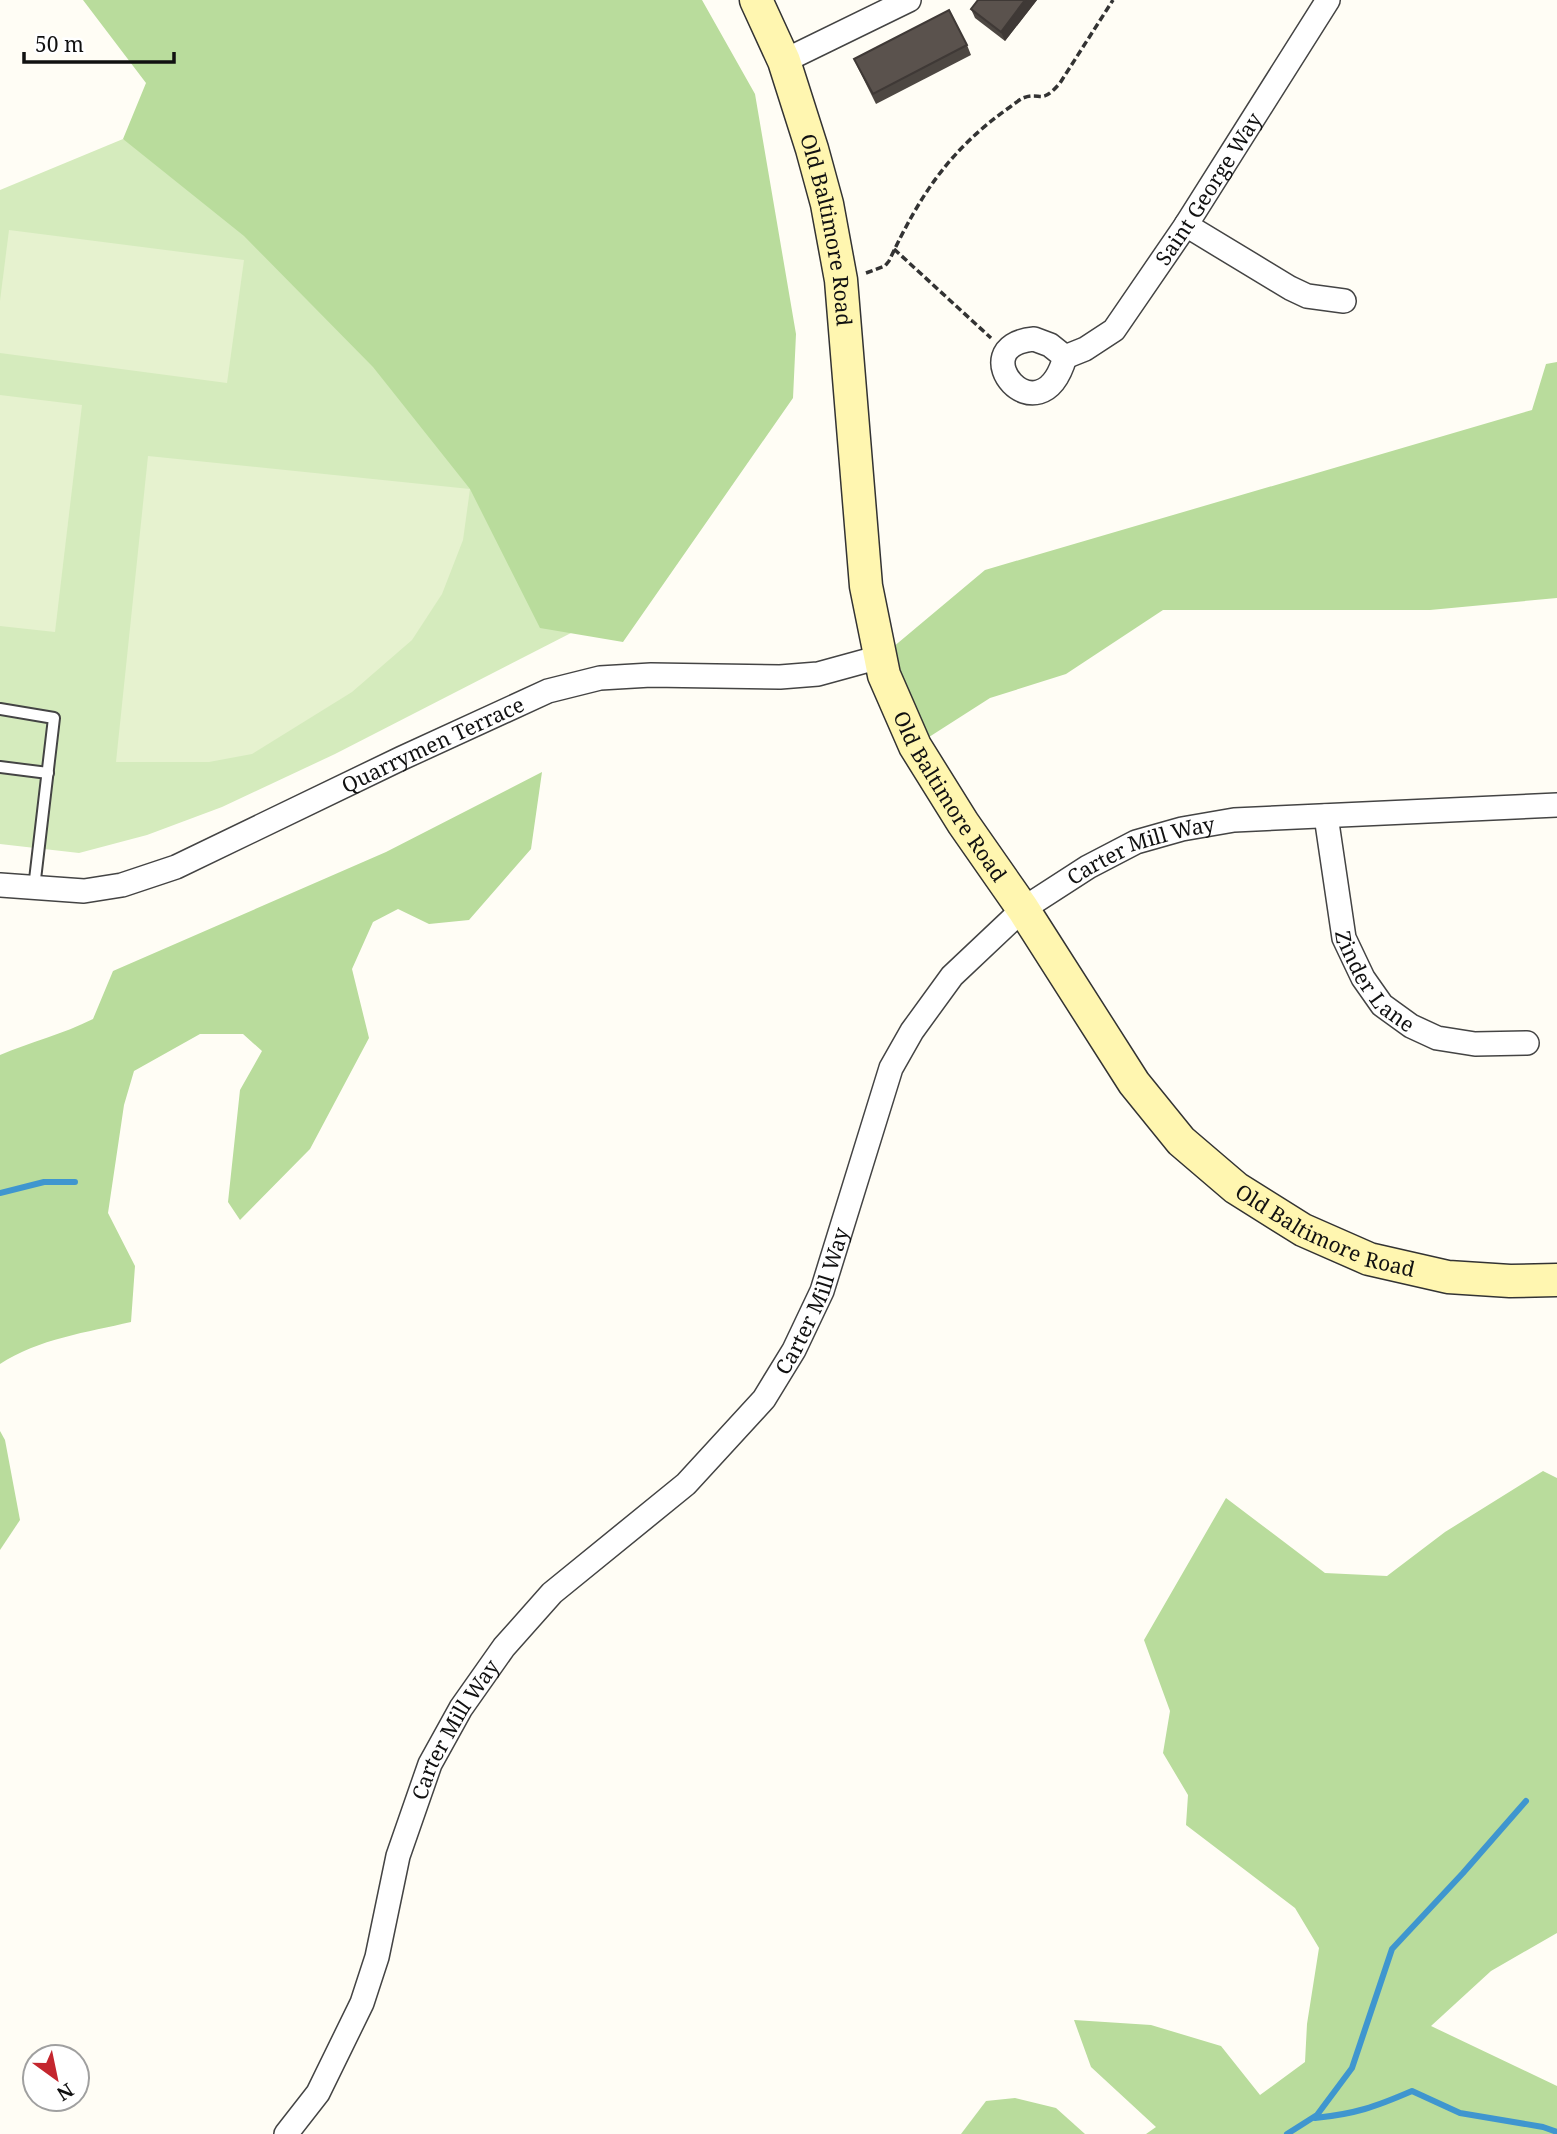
<svg xmlns="http://www.w3.org/2000/svg" width="1557" height="2134" font-family="'Noto Serif',serif">
	<style>
		.green { fill: #d5ebbd }
		.forest { fill: #b9dc9c }
		.pitch { fill: #e6f2cf }
		.lines { fill: none; stroke-linecap: round; stroke-linejoin: round }
		.stream { stroke: #3f96cf; stroke-width: 6 }
		.lane-casing { stroke: #444; stroke-width: 14 }
		.street-casing { stroke: #444; stroke-width: 26 }
		.secondary-casing { stroke: #333; stroke-width: 35 }
		.path { stroke: #333; stroke-width: 3.5; stroke-dasharray: 7 3.5; stroke-linecap: butt }
		.lane { stroke: #fff; stroke-width: 10 }
		.street { stroke: #fff; stroke-width: 23 }
		.secondary { stroke: #fff6b0; stroke-width: 32 }
		.wall { fill: #4d4742 }
		.shaded-wall { fill: #3f3936 }
		.building { fill: #5a524d; stroke: #3f3936; stroke-width: 2 }
		.labels { text-anchor: middle; dominant-baseline: central; stroke-width: 7; stroke-linejoin: round; paint-order: stroke }
		.street-label { font-size: 21px; fill: #111; stroke: #fff }
	</style>
	<rect width="100%" height="100%" fill="#fffdf5"/>
	<polygon class="green" points="123,139 192,174 510,500 571,633 335,754 222,807 147,835 79,853 0,844 0,190"/>
	<g class="forest">
		<polygon points="83,0 702,0 755,94 796,334 793,398 623,642 540,628 470,489 373,367 244,236 123,139 146,83"/>
		<polygon points="1557,362 1557,598 1430,610 1163,610 1066,674 990,698 915,746 880,658 985,570 1532,410 1546,364"/>
		<path d="M542 772 531 849 469 920 429 924 398 909 373 922 352 969 369 1038 310 1149 240 1220 228 1202 240 1090 262 1051 243 1034H200L134 1071 124 1105 108 1213 135 1266 131 1322C88 1332 38 1339 0 1364V1055C31 1042 63 1034 93 1019L113 971 386 852Z"/>
		<polygon points="0,1431 5,1440 20,1520 0,1550"/>
		<polygon points="1543,1471 1557,1478 1557,1933 1491,1971 1431,2026 1557,2086 1557,2134 1146,2134 1156,2127 1091,2067 1074,2020 1151,2025 1221,2046 1260,2095 1305,2062 1307,2024 1319,1948 1295,1908 1186,1825 1188,1795 1163,1753 1170,1711 1144,1640 1226,1498 1325,1573 1387,1576 1445,1532"/>
		<polygon points="1015,2098 1056,2108 1085,2134 961,2134 986,2101"/>
	</g>
	<g class="pitch">
		<polygon points="9,230 244,260 227,383 0,353 0,301"/>
		<polygon points="0,395 82,405 55,632 0,626"/>
		<polygon points="148,456 470,489 463,540 442,594 412,640 352,692 252,754 209,762 116,762"/>
	</g>
	<g class="lines">
		<g class="stream">
			<polyline points="0,1193 44,1182 75,1182"/>
			<path d="M1315 2118C1355 2114 1375 2107 1412 2091L1460 2113 1543 2127 1557 2132"/>
			<polyline points="1287,2134 1317,2115 1352,2068 1392,1949 1463,1873 1526,1801"/>
		</g>
		<g class="lane-casing">
			<g id="lane">
				<polyline points="0,709 54,718 34,888"/>
				<polyline points="0,767 48,773"/>
			</g>
		</g>
		<g class="street-casing">
			<g id="street">
				<polyline points="784,61 909,0"/>
				<polyline points="1186,225 1290,288 1307,296 1344,301"/>
				<path d="M1034 339 1050 345 1065 357C1040 444 959 346 1034 339Z"/>
				<path id="s1" d="M1065 357 1085 349 1114 330 1186 225 1328 0"/>
				<path id="s2" d="M1326 816 1344 938 1363 978 1382 1005 1411 1026 1437 1038 1475 1044 1527 1043"/>
				<path id="s3" d="M0 885 84 891 122 885 176 867 402 758 548 691 600 678 651 675 780 677 818 674 880 657"/>
				<path id="s4" d="M286 2134 318 2093 362 2003 377 1957 398 1856 430 1764 461 1708 504 1647 552 1593 686 1484 764 1399 794 1350 822 1291 891 1068 912 1031 952 976 1023 909 1088 867 1136 842 1182 829 1234 820 1557 805"/>
			</g>
		</g>
		<g class="secondary-casing">
			<g id="secondary">
				<path id="s5" d="M756 0 784 61 812 149 827 204 841 280 866 586 884 675 915 746 963 823 1023 909 1134 1083 1181 1141 1236 1188 1303 1230 1369 1259 1448 1277 1510 1281 1557 1280"/>
			</g>
		</g>
		<g class="path">
			<polyline points="894,249 991,338"/>
			<path d="M866 273 885 266 889 261C920 195 949 150 1010 107 1014 104 1019 100 1023 98 1042 91 1040 106 1060 83L1113 0"/>
		</g>
		<use href="#lane" class="lane"/>
		<use href="#street" class="street"/>
		<use href="#secondary" class="secondary"/>
	</g>
	<g class="wall">
		<polygon points="1037,0 1005,41 975,18 971,9"/>
		<polygon points="967,45 971,55 876,104 858,68 854,59"/>
	</g>
	<polygon class="shaded-wall" points="1025,0 1037,0 1005,41 1001,32"/>
	<g class="building">
		<polygon points="978,0 1025,0 1001,32 971,9"/>
		<polygon points="949,10 967,45 873,94 854,59"/>
	</g>
	<g class="labels">
		<g class="street-label">
			<text stroke="none"><textPath href="#s1" startOffset="226">Saint George Way</textPath></text>
			<text stroke="none"><textPath href="#s5" startOffset="242">Old Baltimore Road</textPath></text>
			<text stroke="none"><textPath href="#s3" startOffset="464">Quarrymen Terrace</textPath></text>
			<text stroke="none"><textPath href="#s5" startOffset="830">Old Baltimore Road</textPath></text>
			<text stroke="none"><textPath href="#s4" startOffset="1598">Carter Mill Way</textPath></text>
			<text stroke="none"><textPath href="#s2" startOffset="177">Zinder Lane</textPath></text>
			<text stroke="none"><textPath href="#s5" startOffset="1418">Old Baltimore Road</textPath></text>
			<text stroke="none"><textPath href="#s4" startOffset="1010">Carter Mill Way</textPath></text>
			<text stroke="none"><textPath href="#s4" startOffset="443">Carter Mill Way</textPath></text>
		</g>
	</g>
	<g transform="translate(56 2078) rotate(147)"><circle r="33" fill="#ffffff" stroke="#a0a0a0" stroke-width="2"/>
	<path d="M0-5L12 26L0 18L-12 26Z" fill="#c4262e"/>
	<text y="-10" font-size="19" font-weight="bold" text-anchor="middle" fill="#111111">N</text>
	</g>
	<path d="M24 52v10h150v-10" fill="none" stroke="#111111" stroke-width="3.5"/>
	<text x="35" y="52" font-size="21" fill="#111111" stroke="#ffffff" stroke-width="5" paint-order="stroke">50 m</text>
</svg>
